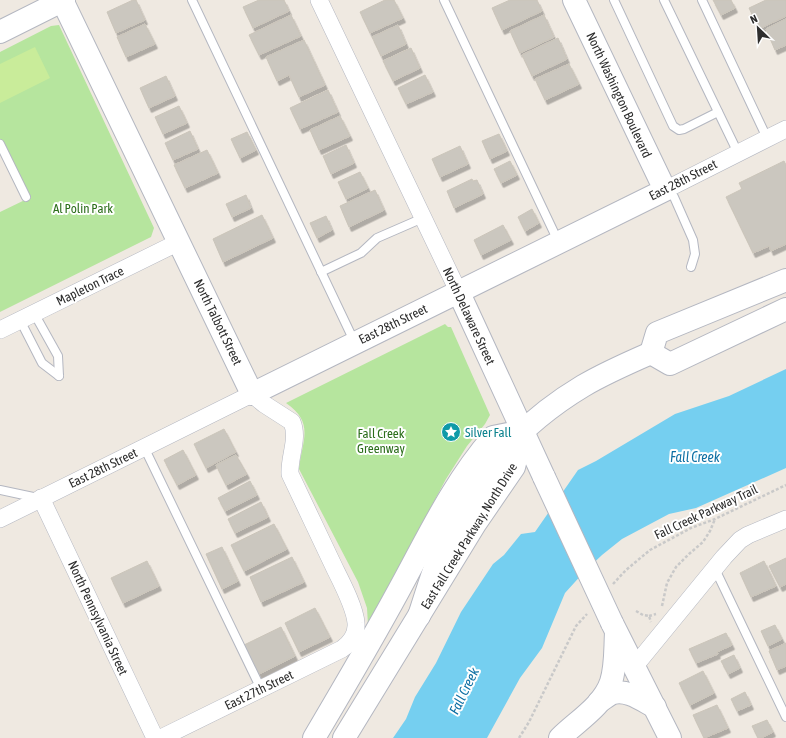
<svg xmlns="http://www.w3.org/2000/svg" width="786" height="738" font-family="'Asap Condensed',sans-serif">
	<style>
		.green { fill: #b6e59e }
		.pitch { fill: #c9ec9a }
		.water { fill: #75cff0 }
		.building { fill: #cbc7bf; stroke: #cbc5ba; filter: url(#shadow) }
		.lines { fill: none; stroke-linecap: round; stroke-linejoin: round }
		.lane-casing { stroke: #b4b7c1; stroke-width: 10 }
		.street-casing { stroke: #b4b7c1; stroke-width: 18 }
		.secondary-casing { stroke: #b4b7c1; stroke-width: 24 }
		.path { stroke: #c9c9c9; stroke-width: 2.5; stroke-dasharray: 3 2; stroke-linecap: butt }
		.lane { stroke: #fff; stroke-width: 8 }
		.street { stroke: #fff; stroke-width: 17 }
		.secondary { stroke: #fff; stroke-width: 22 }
		.secondary-bridge-casing { stroke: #b4b7c1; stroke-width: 24; stroke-linecap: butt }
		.secondary-bridge { stroke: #fff; stroke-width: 22 }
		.labels { text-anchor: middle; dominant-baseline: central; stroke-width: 4; stroke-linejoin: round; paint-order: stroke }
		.street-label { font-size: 13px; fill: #2e2e2e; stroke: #fff }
		.park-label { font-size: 13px; fill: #2c6e1b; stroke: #fff }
		.culture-label { font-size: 13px; fill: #0d838f; stroke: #fff; text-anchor: start }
		.water-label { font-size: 14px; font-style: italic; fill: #0d6fa3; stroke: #fff }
	</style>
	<defs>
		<filter id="shadow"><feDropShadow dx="2.5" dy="4.5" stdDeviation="0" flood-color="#0004"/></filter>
	</defs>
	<rect width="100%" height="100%" fill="#efe9e1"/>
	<g class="green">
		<polygon points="59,25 154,228 151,237 0,312 0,212 29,198 0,139 0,52 51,26"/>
		<path d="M445 324 448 327H451L490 415 485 424 467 446 446 479 368 625 367 608 358 582 299 469C302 440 315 423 286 403Z"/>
	</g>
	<polygon class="pitch" points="35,47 50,78 0,103 0,64"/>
	<polygon class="water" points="786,369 786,468 696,508 669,514 622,539 602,555 584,572 565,593 542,648 520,678 487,738 393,738 406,719 415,697 436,663 461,612 493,564 504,555 521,534 535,532 578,470 596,461 675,414 729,396"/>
	<g class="building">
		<polygon points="133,0 136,0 145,20 116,33 107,12"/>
		<polygon points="259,0 284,0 289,11 253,28 243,7"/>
		<polygon points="385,0 394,0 403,18 370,33 360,12"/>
		<polygon points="510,0 537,0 542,11 502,30 492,8"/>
		<polygon points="713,0 731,0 735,8 721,15"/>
		<polygon points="766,0 786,0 786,16 759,29 749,8"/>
		<polygon points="291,15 301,36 259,55 249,35"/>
		<polygon points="544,15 554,37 520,53 510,31"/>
		<polygon points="786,19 786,45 775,50 766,29"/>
		<polygon points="145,24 155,44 126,57 117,37"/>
		<polygon points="398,25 406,44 381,56 372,37"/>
		<polygon points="558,38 567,59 532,76 522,55"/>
		<polygon points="304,40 325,85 299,97 289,75 277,81 266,57"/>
		<polygon points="411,48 420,68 393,81 383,61"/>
		<polygon points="569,64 579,84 545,100 535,79"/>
		<polygon points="425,75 433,92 406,104 398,88"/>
		<polygon points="166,76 175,96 149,108 140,88"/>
		<polygon points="328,90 338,112 300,129 290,108"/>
		<polygon points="179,106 187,123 163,134 155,117"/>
		<polygon points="340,116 350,136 319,150 310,130"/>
		<polygon points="190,131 198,149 173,160 165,143"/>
		<polygon points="247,132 256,150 240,158 231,139"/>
		<polygon points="499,134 507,151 490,159 482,141"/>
		<polygon points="346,145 354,163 331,174 323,156"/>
		<polygon points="460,146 468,164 440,177 432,159"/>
		<polygon points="207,150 218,173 185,188 174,165"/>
		<polygon points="510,161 517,175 501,183 494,169"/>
		<polygon points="784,161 786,165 786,244 771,251 769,246 753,253 726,197 742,189 739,183"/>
		<polygon points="360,172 368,188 346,199 338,182"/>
		<polygon points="472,179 473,181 477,180 483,194 454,208 447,191"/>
		<polygon points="375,190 384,210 349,227 340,206"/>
		<polygon points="246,195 251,208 232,217 226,204"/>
		<polygon points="532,209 539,223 525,231 518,217"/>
		<polygon points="262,215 273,238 223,262 213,239"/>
		<polygon points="326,216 332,230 317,238 310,223"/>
		<polygon points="503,225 511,240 481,255 474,240"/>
		<polygon points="224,429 236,452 206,468 194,444"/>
		<polygon points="183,450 196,475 177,485 164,460"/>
		<polygon points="236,455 247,474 226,485 216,465"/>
		<polygon points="250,481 257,495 225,511 218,498"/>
		<polygon points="261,502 268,517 235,533 228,519"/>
		<polygon points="274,524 287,549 244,571 231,545"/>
		<polygon points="222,547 238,581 222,589 206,554"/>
		<polygon points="292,557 304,582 261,602 250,577"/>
		<polygon points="786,558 786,584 780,587 769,566"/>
		<polygon points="147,561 159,586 123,603 111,578"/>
		<polygon points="764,561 776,586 751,597 740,573"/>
		<polygon points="315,608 330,637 299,652 285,623"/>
		<polygon points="775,625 782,639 768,646 761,631"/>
		<polygon points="281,627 295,656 259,674 244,645"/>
		<polygon points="726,633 732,645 717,652 718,654 696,663 689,649"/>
		<polygon points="786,643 786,666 777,670 769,651"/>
		<polygon points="734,655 740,668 728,674 721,661"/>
		<polygon points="703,671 714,693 690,705 679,683"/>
		<polygon points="745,692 751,705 737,711 731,699"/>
		<polygon points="717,705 728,728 704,738 693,715"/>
		<polygon points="767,720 773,732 761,738 758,738 752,726"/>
	</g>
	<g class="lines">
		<g class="lane-casing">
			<g id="lane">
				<polyline points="192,0 355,343"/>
				<polyline points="444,0 558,241"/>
				<polyline points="614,0 673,126 679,130 684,129 718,112"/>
				<polyline points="664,0 738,153"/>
				<polyline points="702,0 767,138"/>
				<polyline points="0,144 26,197"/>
				<polyline points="665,190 674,197 693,240 695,254 691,267"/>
				<polyline points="321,272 361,253 377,238 423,218"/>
				<polyline points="34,313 58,356 59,376"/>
				<polyline points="20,320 42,363 59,376"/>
				<polyline points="144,447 261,689"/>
				<polyline points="0,490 38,498"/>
				<polyline points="715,569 786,717"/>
			</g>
		</g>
		<g class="street-casing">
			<g id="street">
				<polyline points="319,0 459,293"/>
				<polyline points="665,190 786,129"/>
				<polyline points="0,330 179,242"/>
				<polyline points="41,498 155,738"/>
				<path d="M0 519 252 394 264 404 292 422C299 439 289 456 290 474 305 506 320 537 335 569 342 583 355 608 356 623 357 634 350 643 342 649L161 738"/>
				<polyline points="634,667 724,557 740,540 748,535 786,519"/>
			</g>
		</g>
		<g class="secondary-casing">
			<g id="secondary">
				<polyline points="62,0 252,394 665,190 574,0"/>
				<polyline points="0,32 64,0"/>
				<polyline points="459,293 544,477"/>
				<polyline points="651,353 657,333 786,280"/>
				<polyline points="651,353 670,364 786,309"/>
				<path d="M419 616C428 589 436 560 448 534 478 471 523 422 583 386 605 373 628 363 651 353"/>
				<polyline points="612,623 670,738"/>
				<path d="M599 702C603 699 608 695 613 693 628 689 643 701 655 707"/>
				<path d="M314 738C343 689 372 640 399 590 428 537 453 483 493 437L523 431"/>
				<polyline points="344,738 475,524 514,467 523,431"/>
				<path d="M560 738C577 721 603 706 611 682 616 667 615 649 616 633"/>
			</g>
		</g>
		<g class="path">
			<polyline points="613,584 626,570 650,550 691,528 715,519 786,485"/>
			<polyline points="662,606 667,583 676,567 689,554 703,542 710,531 715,519"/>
			<polyline points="636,611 643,615 649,616 651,622"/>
			<polyline points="649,616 656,614"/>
			<polyline points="519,738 529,722 576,626 587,614"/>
		</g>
		<use href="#lane" class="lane"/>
		<use href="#street" class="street"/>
		<use href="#secondary" class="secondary"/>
		<g class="secondary-bridge-casing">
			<polyline id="secondary-bridge" points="544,477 612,623"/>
		</g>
		<use href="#secondary-bridge" class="secondary-bridge"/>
	</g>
	<defs>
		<g id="sight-disc" transform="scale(1)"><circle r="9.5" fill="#0f9aa8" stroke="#fff"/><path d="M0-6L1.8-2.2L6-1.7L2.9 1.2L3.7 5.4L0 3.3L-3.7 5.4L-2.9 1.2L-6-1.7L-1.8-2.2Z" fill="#fff"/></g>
	</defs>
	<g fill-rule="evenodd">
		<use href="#sight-disc" x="451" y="432"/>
	</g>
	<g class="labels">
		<g class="street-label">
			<text transform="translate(619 95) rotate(65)">North Washington Boulevard</text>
			<text transform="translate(683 180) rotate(-27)">East 28th Street</text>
			<text transform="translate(90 286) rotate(-26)">Mapleton Trace</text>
			<text transform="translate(469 316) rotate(65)">North Delaware Street</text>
			<text transform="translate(218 322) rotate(64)">North Talbott Street</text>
			<text transform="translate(393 324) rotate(-26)">East 28th Street</text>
			<text transform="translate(103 468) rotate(-26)">East 28th Street</text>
			<text transform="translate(706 512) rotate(-25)">Fall Creek Parkway Trail</text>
			<text transform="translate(469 536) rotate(-58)">East Fall Creek Parkway, North Drive</text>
			<text transform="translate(98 618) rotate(65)">North Pennsylvania Street</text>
			<text transform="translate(259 690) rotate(-26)">East 27th Street</text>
		</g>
		<g class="park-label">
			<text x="83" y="208">Al Polin Park</text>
			<text x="381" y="433">Fall Creek<tspan x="381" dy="15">Greenway</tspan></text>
		</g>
		<g class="culture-label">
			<text x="465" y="432">Silver Fall</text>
		</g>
		<g class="water-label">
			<text x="695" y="457">Fall Creek</text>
			<text transform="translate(464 691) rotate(-64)">Fall Creek</text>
		</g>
	</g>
	<g transform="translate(758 28) rotate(335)" stroke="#ffffff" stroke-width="3" paint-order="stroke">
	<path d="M0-3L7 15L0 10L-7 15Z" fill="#2e2e2e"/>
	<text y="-6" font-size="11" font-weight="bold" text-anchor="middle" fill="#2e2e2e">N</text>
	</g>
</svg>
